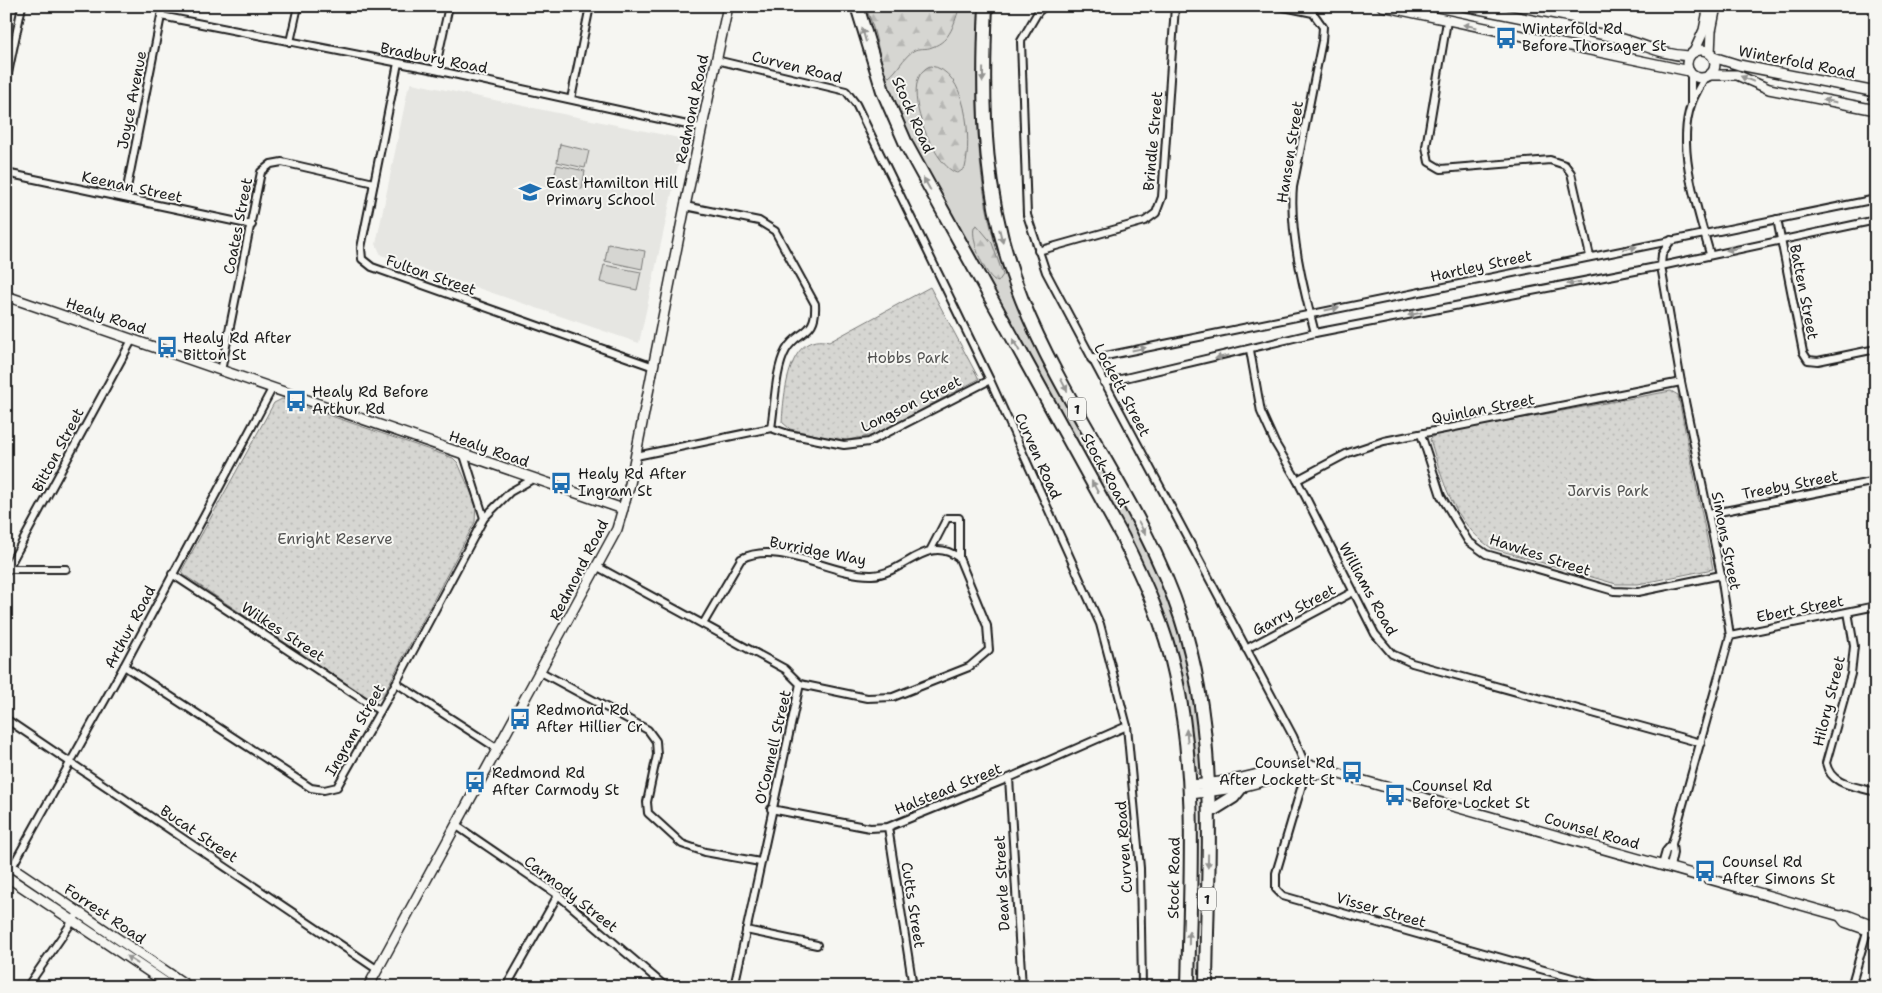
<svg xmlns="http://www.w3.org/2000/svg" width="1882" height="993" font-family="'Shantell Sans',sans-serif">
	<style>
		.built { fill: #e6e6e2 }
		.green { fill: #d6d6d2; stroke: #797977 }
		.forest { fill: url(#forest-firs); stroke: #797977 }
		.park { fill: url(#park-dots); stroke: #797977 }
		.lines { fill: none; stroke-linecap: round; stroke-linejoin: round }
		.street-casing { stroke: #1c1c1c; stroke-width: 10 }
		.secondary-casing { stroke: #1c1c1c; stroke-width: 12 }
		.highway-casing { stroke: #1c1c1c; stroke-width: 16 }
		.street { stroke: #f6f6f2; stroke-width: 6 }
		.secondary { stroke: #f6f6f2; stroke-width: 9 }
		.highway { stroke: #f6f6f2; stroke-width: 12 }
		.oneway { fill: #949492 }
		.labels { text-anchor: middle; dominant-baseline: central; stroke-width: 4; stroke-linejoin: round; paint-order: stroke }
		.shield { fill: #f6f6f2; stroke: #5d5d5c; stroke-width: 1 }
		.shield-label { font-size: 14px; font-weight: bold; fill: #1c1c1c }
		.poi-label { font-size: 15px; fill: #1c1c1c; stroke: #f6f6f2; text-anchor: start }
		.street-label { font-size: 15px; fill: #1c1c1c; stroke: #f6f6f2 }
		.park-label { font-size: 15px; fill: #545453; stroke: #f6f6f2 }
	</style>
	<defs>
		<pattern id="forest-firs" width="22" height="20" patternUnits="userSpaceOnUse" patternTransform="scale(1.25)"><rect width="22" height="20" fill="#d6d6d2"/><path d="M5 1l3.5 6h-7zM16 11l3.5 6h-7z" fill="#b7b7b4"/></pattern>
		<pattern id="park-dots" width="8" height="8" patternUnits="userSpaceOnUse" patternTransform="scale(1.25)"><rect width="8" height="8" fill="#d6d6d2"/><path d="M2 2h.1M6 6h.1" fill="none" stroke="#b7b7b4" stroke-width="1.8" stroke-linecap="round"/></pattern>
	</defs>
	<rect width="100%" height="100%" fill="#f6f6f2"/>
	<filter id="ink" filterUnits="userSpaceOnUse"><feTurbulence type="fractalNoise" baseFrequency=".02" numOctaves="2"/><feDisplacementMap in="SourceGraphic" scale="10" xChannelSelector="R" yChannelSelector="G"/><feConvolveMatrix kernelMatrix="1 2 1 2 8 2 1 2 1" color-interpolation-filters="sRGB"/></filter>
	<g filter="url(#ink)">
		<polygon class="built" points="412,83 684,139 639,343 381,255 376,244 408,89"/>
		<g class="green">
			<path d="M863 6H980C975 94 973 185 1003 269 1048 396 1136 502 1179 629 1194 676 1198 725 1203 774L1199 775 1196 769C1191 741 1190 713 1184 686 1172 628 1147 575 1122 522L914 145 884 77Z"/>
			<polygon points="560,144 589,151 585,168 557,162"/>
			<polygon points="557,165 585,171 582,189 553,183"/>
			<polygon points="608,244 645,251 642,269 605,261"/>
			<polygon points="604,265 641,272 637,290 600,282"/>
		</g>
		<g class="forest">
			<path d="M865 6H960C954 23 951 41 932 47 926 50 919 47 913 51 903 58 898 70 889 77L885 74C878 51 875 27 865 6Z"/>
			<path d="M930 66C967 69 972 140 965 168L958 173C937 172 894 81 930 66Z"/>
			<path d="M977 225 992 243 1003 275 998 282C984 277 971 240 974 227Z"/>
		</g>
		<g class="park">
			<path d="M930 287 979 379 874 435 847 440 825 437 790 429 782 422C784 394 788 331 829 342Z"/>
			<path d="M1671 391 1678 395 1713 569 1638 584H1616L1491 548C1453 521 1443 482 1430 439L1436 434Z"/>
			<polygon points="282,399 453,458 458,463 476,504 475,522 382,697 375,701 369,699 184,575 182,570 274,403"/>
		</g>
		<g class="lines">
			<g class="street-casing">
				<g id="street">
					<polyline points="1045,6 1038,12 1021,41 1027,215 1046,272 1293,736 1304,762 1302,785 1276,873 1276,889 1283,896 1604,987"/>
					<path d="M1279 6 1313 13 1323 27 1322 41 1293 187C1289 231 1304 291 1315 333"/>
					<polyline points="161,16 435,70 701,128"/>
					<polyline points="1447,21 1426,147 1429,162 1441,169 1550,160 1565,165 1571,173 1590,256"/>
					<polyline points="290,42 298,6"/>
					<polyline points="716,60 846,91 856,104 990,380 1100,624 1127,726 1140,868 1142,987"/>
					<polyline points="398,63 361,248 362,259 372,267 654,367"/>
					<polyline points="435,70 449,6"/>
					<polyline points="1691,74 1691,102"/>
					<path d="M1705 77C1700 86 1694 95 1691 105 1676 148 1698 211 1710 254"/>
					<polyline points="6,83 22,6"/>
					<polyline points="571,99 590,6"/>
					<polyline points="6,173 252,225"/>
					<polyline points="125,198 163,6"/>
					<path d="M685 206 759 221 775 231 815 304C817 336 798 329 786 350 775 369 775 405 771 428"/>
					<polyline points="1777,219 1803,352 1808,360 1818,361 1876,349"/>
					<polyline points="1038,251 1145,221 1156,213 1162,197 1175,6"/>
					<polyline points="1250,350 1261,412 1275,443 1297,480 1375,634 1392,654 1412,663 1701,743"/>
					<polyline points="1091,359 1876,199"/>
					<polyline points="221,371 261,172 271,164 282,162 374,183"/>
					<polyline points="1104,383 1315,333 1661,266 1876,220"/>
					<polyline points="1421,434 1441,496 1468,541 1486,554 1614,591 1638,592 1721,575"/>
					<polyline points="464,455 484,518"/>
					<polyline points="636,456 771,428 788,434 844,445 869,442 990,380"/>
					<polyline points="1297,480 1348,453 1384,441 1681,382"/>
					<polyline points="1709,514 1876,481"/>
					<polyline points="931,549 947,518 959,518 959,558"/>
					<polyline points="598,567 785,669 800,684 734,987"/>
					<polyline points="8,569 66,569"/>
					<polyline points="6,572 132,340"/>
					<polyline points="172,574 380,711"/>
					<path d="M1848 612 1854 646 1851 674 1826 763C1831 786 1855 786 1876 792"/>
					<path d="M703 624 741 559C778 539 832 576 872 575 905 574 927 533 959 558L987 626 989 650 969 667 893 697 867 698 800 684"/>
					<polyline points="1730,636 1876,606"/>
					<polyline points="1246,649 1353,592"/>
					<polyline points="124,666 311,788 324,790 337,787 396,683 484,518 510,492 533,479"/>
					<polyline points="541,672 648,730 656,741 657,755 647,802 648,813 682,844 705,852 760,862"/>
					<polyline points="396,683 498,749"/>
					<polyline points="6,719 378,970"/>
					<polyline points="1009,778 1022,987"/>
					<polyline points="771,809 870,828 888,827 1009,778 1127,726"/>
					<polyline points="457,826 558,895 666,987"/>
					<polyline points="888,827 913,987"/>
					<polyline points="1662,865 1666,851 1672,844 1730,636 1721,575 1681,382 1661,266 1662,254 1671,240"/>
					<polyline points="1670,867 1673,853 1672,844"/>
					<polyline points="7,876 124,666 272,389"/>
					<polyline points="746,930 817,945"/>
					<polyline points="27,987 79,912"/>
					<polyline points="506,987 558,895"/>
					<polyline points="1851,987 1868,928"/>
				</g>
			</g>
			<g class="secondary-casing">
				<g id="secondary">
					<polyline points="1382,6 1689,71"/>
					<path d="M1464 6 1620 38C1646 45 1661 55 1689 56"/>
					<circle cx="1701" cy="64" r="14"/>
					<polyline points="1694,52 1704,30 1709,6"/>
					<polyline points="1710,54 1711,31 1716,6"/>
					<polyline points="1713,57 1739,65 1876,92"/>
					<polyline points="1709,75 1737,75 1769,89 1876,110"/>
					<polyline points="6,296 623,509"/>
					<path d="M1190 785C1206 784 1222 782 1237 779 1269 773 1306 755 1336 773L1840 916 1847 915 1876 926"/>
					<polyline points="1191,794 1241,787 1287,775 1336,773"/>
					<polyline points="6,863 189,987"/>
					<polyline points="6,876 172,987"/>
					<polyline points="1840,916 1845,922 1876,933"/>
					<polyline points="368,987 617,529 630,484 685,206 728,6"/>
				</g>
			</g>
			<g class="highway-casing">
				<g id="highway">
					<path d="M857 6 883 91 907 146 1122 536C1144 580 1165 626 1175 674 1198 776 1190 882 1188 987"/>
					<path d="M986 6C981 109 983 203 1022 300 1066 411 1144 505 1181 618 1220 738 1207 863 1206 987"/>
					<polyline points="1209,812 1233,797 1241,787"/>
				</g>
			</g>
			<use href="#street" class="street"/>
			<use href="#secondary" class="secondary"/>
			<use href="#highway" class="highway"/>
		</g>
		<defs><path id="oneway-solid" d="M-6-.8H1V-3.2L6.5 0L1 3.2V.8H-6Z" transform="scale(1.25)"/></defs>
		<g class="oneway">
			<use href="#oneway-solid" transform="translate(1470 26) rotate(-169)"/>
			<use href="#oneway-solid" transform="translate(864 35) rotate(-106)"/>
			<use href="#oneway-solid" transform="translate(983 75) rotate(91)"/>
			<use href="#oneway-solid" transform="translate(1747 79) rotate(-157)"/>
			<use href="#oneway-solid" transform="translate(1830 101) rotate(-169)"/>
			<use href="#oneway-solid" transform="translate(927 184) rotate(-119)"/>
			<use href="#oneway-solid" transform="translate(1001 236) rotate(76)"/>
			<use href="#oneway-solid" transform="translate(1630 248) rotate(-11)"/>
			<use href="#oneway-solid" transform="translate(1733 249) rotate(169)"/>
			<use href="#oneway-solid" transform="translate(1574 283) rotate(169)"/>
			<use href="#oneway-solid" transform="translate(1332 309) rotate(-12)"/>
			<use href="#oneway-solid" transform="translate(1415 314) rotate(169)"/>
			<use href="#oneway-solid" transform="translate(1016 345) rotate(-119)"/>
			<use href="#oneway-solid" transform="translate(1139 349) rotate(-12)"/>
			<use href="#oneway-solid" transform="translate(1222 357) rotate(167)"/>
			<use href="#oneway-solid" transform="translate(1064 385) rotate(62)"/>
			<use href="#oneway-solid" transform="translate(1095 487) rotate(-119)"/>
			<use href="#oneway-solid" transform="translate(1142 528) rotate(62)"/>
			<use href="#oneway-solid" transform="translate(1187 736) rotate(-96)"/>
			<use href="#oneway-solid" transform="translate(1208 861) rotate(91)"/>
			<use href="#oneway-solid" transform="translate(1189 938) rotate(-89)"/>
			<use href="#oneway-solid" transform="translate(132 960) rotate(-146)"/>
		</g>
	</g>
	<defs>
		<g id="bus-bare" transform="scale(1.725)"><path d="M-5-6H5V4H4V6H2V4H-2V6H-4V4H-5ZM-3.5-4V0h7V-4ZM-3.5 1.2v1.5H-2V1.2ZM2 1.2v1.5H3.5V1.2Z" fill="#1f6fb2" stroke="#f6f6f2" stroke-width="2.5" paint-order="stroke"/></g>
		<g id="school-bare" transform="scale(1.725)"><path d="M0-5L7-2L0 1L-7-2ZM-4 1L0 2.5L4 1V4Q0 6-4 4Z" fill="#1f6fb2" stroke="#f6f6f2" stroke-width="2.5" paint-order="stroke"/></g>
	</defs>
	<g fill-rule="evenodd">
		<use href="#bus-bare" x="1506" y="38"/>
		<use href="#school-bare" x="530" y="192"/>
		<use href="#bus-bare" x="167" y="347"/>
		<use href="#bus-bare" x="296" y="401"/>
		<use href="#bus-bare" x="561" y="483"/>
		<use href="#bus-bare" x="520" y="719"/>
		<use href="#bus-bare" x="1352" y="772"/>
		<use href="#bus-bare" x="475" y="782"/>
		<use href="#bus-bare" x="1395" y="795"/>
		<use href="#bus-bare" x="1705" y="871"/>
	</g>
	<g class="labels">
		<g class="shield">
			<rect x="1068" y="397.5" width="18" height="23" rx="4"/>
			<rect x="1198" y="887.5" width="18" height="23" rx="4"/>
		</g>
		<g class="shield-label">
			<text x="1077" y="409">1</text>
			<text x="1207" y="899">1</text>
		</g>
		<g class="poi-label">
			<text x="1522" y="29">Winterfold Rd<tspan x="1522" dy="17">Before Thorsager St</tspan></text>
			<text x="546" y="183">East Hamilton Hill<tspan x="546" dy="17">Primary School</tspan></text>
			<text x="183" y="338">Healy Rd After<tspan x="183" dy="17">Bitton St</tspan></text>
			<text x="312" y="392">Healy Rd Before<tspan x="312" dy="17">Arthur Rd</tspan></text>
			<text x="578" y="474">Healy Rd After<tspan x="578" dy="17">Ingram St</tspan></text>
			<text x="536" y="710">Redmond Rd<tspan x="536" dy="17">After Hillier Cr</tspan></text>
			<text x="1335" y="763" text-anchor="end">Counsel Rd<tspan x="1335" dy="17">After Lockett St</tspan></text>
			<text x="492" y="773">Redmond Rd<tspan x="492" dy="17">After Carmody St</tspan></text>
			<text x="1412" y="786">Counsel Rd<tspan x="1412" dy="17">Before Locket St</tspan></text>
			<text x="1722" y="862">Counsel Rd<tspan x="1722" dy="17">After Simons St</tspan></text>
		</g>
		<g class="street-label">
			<text transform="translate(434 58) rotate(11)">Bradbury Road</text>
			<text transform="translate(1797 62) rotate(11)">Winterfold Road</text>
			<text transform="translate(797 67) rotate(14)">Curven Road</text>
			<text transform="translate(132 100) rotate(-79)">Joyce Avenue</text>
			<text transform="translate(692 109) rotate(-78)">Redmond Road</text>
			<text transform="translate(913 115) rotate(66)">Stock Road</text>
			<text transform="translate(1153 141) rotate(-85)">Brindle Street</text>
			<text transform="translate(1290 152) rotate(-81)">Hansen Street</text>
			<text transform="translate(132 187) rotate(12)">Keenan Street</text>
			<text transform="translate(238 226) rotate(-79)">Coates Street</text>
			<text transform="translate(1481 266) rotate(-12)">Hartley Street</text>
			<text transform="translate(431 275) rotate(19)">Fulton Street</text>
			<text transform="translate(1804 292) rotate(79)">Batten Street</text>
			<text transform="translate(106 316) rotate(19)">Healy Road</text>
			<text transform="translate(1122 390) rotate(62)">Lockett Street</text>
			<text transform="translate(911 404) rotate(-26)">Longson Street</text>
			<text transform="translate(1483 409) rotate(-11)">Quinlan Street</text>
			<text transform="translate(489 449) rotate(19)">Healy Road</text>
			<text transform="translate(58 450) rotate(-62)">Bitton Street</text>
			<text transform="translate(1038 456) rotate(66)">Curven Road</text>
			<text transform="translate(1105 470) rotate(61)">Stock Road</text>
			<text transform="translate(1790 485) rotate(-11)">Treeby Street</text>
			<text transform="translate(1726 541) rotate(79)">Simons Street</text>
			<text transform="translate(818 551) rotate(11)">Burridge Way</text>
			<text transform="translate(1540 555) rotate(18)">Hawkes Street</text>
			<text transform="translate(579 570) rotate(-63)">Redmond Road</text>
			<text transform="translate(1368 589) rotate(61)">Williams Road</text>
			<text transform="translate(1800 609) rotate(-11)">Ebert Street</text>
			<text transform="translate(1294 610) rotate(-28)">Garry Street</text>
			<text transform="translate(130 627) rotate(-62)">Arthur Road</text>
			<text transform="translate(283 632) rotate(33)">Wilkes Street</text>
			<text transform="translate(1829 701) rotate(-76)">Hilory Street</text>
			<text transform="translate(355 730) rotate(-60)">Ingram Street</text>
			<text transform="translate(773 747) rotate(-77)">O'Connell Street</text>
			<text transform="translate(948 789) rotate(-22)">Halstead Street</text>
			<text transform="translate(1592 831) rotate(16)">Counsel Road</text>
			<text transform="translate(199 834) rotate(34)">Bucat Street</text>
			<text transform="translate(1124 847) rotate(-94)">Curven Road</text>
			<text transform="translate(1174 878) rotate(-89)">Stock Road</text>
			<text transform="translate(1002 883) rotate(-93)">Dearle Street</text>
			<text transform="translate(571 894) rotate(38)">Carmody Street</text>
			<text transform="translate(913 905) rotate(81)">Cutts Street</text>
			<text transform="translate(1381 910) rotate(16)">Visser Street</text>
			<text transform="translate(105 914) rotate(34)">Forrest Road</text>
		</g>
		<g class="park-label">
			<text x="908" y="358">Hobbs Park</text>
			<text x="1608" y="491">Jarvis Park</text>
			<text x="335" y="539">Enright Reserve</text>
		</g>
	</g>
	<rect width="1882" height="993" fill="none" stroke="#f6f6f2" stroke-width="25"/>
	<rect x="12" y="12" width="1857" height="968" fill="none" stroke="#1c1c1c" stroke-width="2" filter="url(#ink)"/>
</svg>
